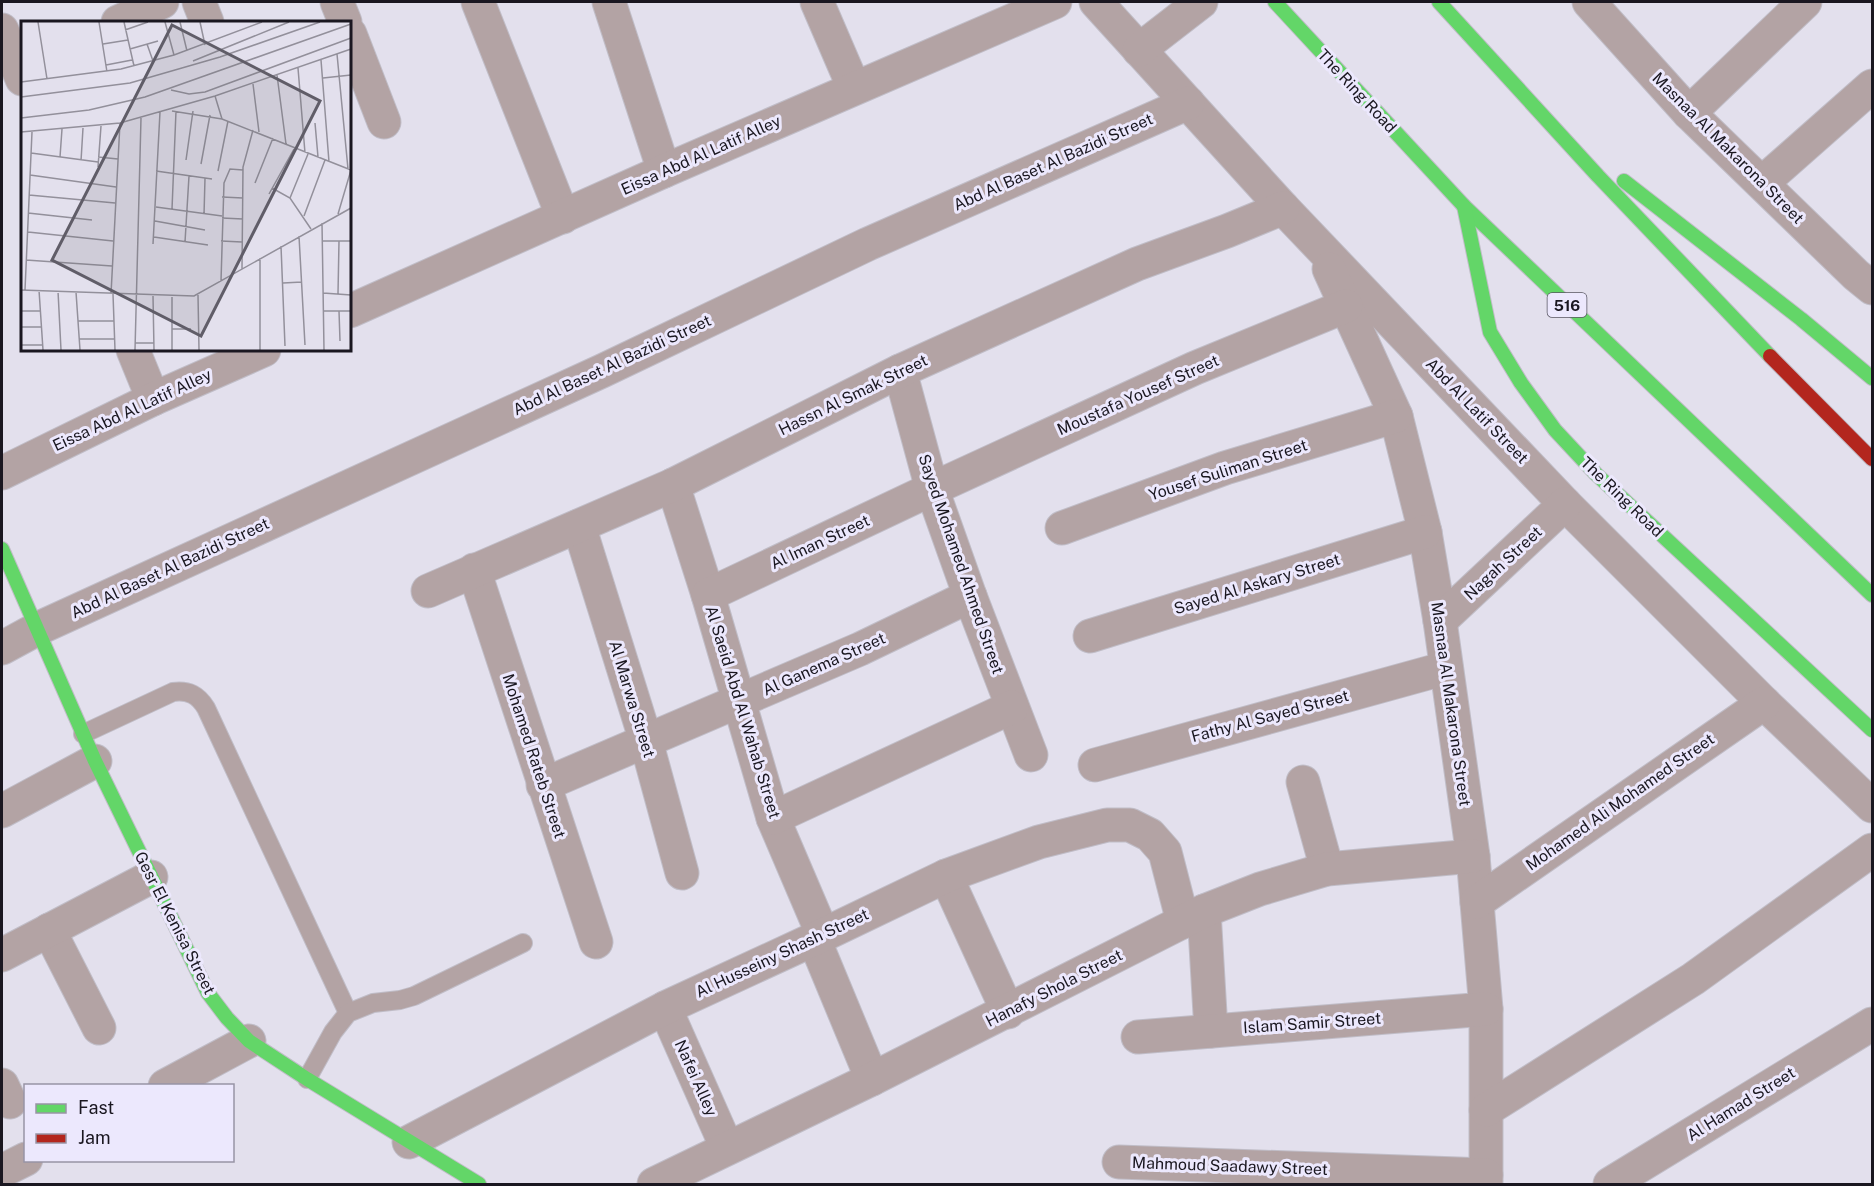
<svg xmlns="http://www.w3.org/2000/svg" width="1874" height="1186" font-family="'Public Sans',sans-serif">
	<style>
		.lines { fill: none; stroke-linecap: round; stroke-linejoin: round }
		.lane-casing { stroke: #c0bdc7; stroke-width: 20 }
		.street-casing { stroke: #c0bdc7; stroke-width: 35 }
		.fast-casing { stroke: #c0bdc7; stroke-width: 16 }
		.jam-casing { stroke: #c0bdc7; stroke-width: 16 }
		.lane { stroke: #b3a3a4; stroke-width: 18 }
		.street { stroke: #b3a3a4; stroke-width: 33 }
		.fast { stroke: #63d668; stroke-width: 14 }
		.jam { stroke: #b3261e; stroke-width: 14 }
		.labels { text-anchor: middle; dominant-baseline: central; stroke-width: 6; stroke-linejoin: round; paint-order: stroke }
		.shield { fill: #ece8fd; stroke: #595662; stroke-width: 1.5 }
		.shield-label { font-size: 15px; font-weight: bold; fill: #1a1720 }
		.street-label { font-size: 16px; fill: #1a1720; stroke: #ece8fd }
		.inset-road { fill: none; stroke: #93909b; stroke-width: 1.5 }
		.view { fill: #605d68; fill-opacity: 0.15; stroke: #605d68; stroke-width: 3 }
		.inset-edge { fill: none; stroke: #1a1720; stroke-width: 3 }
	</style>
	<rect width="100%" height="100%" fill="#e3e0ed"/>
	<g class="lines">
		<g class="lane-casing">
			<g id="lane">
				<path d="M83 734 173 692C189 690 198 695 206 708L348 1013"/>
				<polyline points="307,1079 333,1032 348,1013 373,1003 400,1000 414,996 523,943"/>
			</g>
		</g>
		<g class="street-casing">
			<g id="street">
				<polyline points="199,2 207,22"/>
				<polyline points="337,2 345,22"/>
				<polyline points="478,2 563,217"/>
				<polyline points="609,2 664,171"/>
				<polyline points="817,2 854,88"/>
				<polyline points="1096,2 1283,208 1565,504 1764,703 1872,806"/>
				<polyline points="1589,2 1689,113 1856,275 1872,288"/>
				<polyline points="118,22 162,2"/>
				<polyline points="2,30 22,79"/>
				<polyline points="350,34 384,122"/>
				<polyline points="1139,50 1201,2"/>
				<polyline points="1689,113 1805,2"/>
				<polyline points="1762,183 1872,86"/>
				<polyline points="1329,269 1396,416 1425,532 1440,621 1473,856 1486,1009 1486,1184"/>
				<polyline points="350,311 664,171 1055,2"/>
				<polyline points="133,350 153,399"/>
				<polyline points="900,371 932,489 970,596 1031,755"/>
				<polyline points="2,473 153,399 264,350"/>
				<polyline points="673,485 708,595 773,818 823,935"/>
				<polyline points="579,526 646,741 682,873"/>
				<polyline points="1062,528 1225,468 1396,416"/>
				<polyline points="474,570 596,942"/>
				<polyline points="428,591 673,485 900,371 1137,264 1227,231 1283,208"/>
				<polyline points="708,595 932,489 1195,368 1346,306"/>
				<polyline points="1440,621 1565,504"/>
				<polyline points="1090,636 1425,532"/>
				<polyline points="2,648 37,629 602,371 868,244 1188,103"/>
				<polyline points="1095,765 1446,668"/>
				<polyline points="1303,782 1327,869"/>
				<polyline points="543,785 860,649 970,596"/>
				<polyline points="2,811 95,761"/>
				<polyline points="773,818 1012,707"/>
				<polyline points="946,876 1008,1012"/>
				<polyline points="1477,902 1764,703"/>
				<polyline points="1204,911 1211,1031"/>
				<polyline points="49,930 99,1028"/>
				<polyline points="814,939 872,1079"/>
				<polyline points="2,955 151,877"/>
				<polyline points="665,1008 727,1148"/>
				<polyline points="1138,1037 1486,1009"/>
				<polyline points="2,1085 10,1102"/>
				<polyline points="165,1086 249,1041"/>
				<polyline points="1486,1110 1693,979 1872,850"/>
				<polyline points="409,1142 665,1008 823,935 946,876 1039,842 1107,825 1130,825 1150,835 1165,852 1183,922"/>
				<polyline points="1119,1162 1486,1175"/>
				<polyline points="2,1171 26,1159"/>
				<polyline points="654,1184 872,1079 1204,911 1260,889 1327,869 1473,856"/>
				<polyline points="1610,1184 1872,1024"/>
			</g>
		</g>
		<g class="fast-casing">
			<g id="fast">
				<polyline points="1275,2 1464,206 1872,595"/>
				<polyline points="1439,2 1598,176 1770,356"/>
				<polyline points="1624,181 1801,319 1872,378"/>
				<polyline points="1464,206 1490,332 1521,383 1555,430 1596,474 1872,730"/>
				<polyline points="2,549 95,761 208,993 227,1018 249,1041 307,1079 479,1184"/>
			</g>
		</g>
		<g class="jam-casing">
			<polyline id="jam" points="1770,356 1872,459"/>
		</g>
		<use href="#lane" class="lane"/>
		<use href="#street" class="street"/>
		<use href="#fast" class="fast"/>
		<use href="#jam" class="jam"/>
	</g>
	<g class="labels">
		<rect class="shield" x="1547.5" y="293" width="39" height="24" rx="4.5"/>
		<g class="shield-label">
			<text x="1567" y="305">516</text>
		</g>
		<g class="street-label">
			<text transform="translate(1357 91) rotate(47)">The Ring Road</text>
			<text transform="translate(1728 148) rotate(45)">Masnaa Al Makarona Street</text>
			<text transform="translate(701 155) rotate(-24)">Eissa Abd Al Latif Alley</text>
			<text transform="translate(1053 162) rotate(-24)">Abd Al Baset Al Bazidi Street</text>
			<text transform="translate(612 365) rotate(-25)">Abd Al Baset Al Bazidi Street</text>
			<text transform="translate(853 395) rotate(-26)">Hassn Al Smak Street</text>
			<text transform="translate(1138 395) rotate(-24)">Moustafa Yousef Street</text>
			<text transform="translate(132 410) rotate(-25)">Eissa Abd Al Latif Alley</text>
			<text transform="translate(1477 411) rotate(46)">Abd Al Latif Street</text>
			<text transform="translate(1228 470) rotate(-18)">Yousef Suliman Street</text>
			<text transform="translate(1622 497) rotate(44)">The Ring Road</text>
			<text transform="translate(820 542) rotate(-25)">Al Iman Street</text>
			<text transform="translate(1503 563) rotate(-43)">Nagah Street</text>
			<text transform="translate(961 564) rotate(71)">Sayed Mohamed Ahmed Street</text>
			<text transform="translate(170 568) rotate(-25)">Abd Al Baset Al Bazidi Street</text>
			<text transform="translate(1257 584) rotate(-17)">Sayed Al Askary Street</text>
			<text transform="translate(824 664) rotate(-24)">Al Ganema Street</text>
			<text transform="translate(632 699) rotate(73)">Al Marwa Street</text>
			<text transform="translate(1451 704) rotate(82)">Masnaa Al Makarona Street</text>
			<text transform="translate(743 712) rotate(73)">Al Saeid Abd Al Wahab Street</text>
			<text transform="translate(1270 716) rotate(-15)">Fathy Al Sayed Street</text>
			<text transform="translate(534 756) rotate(72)">Mohamed Rateb Street</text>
			<text transform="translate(1620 802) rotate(-35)">Mohamed Ali Mohamed Street</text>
			<text transform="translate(175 923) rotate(63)">Gesr El Kenisa Street</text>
			<text transform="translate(782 953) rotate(-25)">Al Husseiny Shash Street</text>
			<text transform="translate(1054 988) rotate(-27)">Hanafy Shola Street</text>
			<text transform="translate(1312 1023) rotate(-4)">Islam Samir Street</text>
			<text transform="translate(696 1078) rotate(66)">Nafei Alley</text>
			<text transform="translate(1741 1104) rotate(-32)">Al Hamad Street</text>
			<text transform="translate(1230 1166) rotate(2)">Mahmoud Saadawy Street</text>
		</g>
	</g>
	<g transform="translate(21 21)">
		<rect width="330" height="330" fill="#e3e0ed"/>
		<path class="inset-road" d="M17 1 26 58M78 1 86 51M103 1 113 45M144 1 153 34M159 1 166 30M179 1 184 24M104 9 127 1M82 23 107 19M126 23 132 40M109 28 137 20M316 33 327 148M300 39 308 141M172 40 268 1M85 44 111 39M277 47 284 132M256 54 265 123M302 57 330 54M0 61 100 48 153 34 241 1M232 63 238 111M150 69 168 73 184 71 330 17M194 75 201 98M0 76 109 62 199 36 299 1M151 90 201 98 330 149M0 97 68 89 124 76 330 3M294 102 297 136M0 111 99 102 194 75 330 28M10 132 77 141M39 136 41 108M77 136 97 138M165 139 172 90M60 140 62 107M180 143 189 94M77 146 80 105M135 150 191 158M197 150 207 100M9 154 95 166M234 162 252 117M251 167 269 177 290 208M248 173 273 128M8 174 94 182M201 176 222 177M269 177 287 133M135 186 201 195M151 188 155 90M7 192 71 199M317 193 330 149M183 194 184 157M283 195 304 139M201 197 222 198M134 200 184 209M301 202 303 329M7 211 92 220M278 215 284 324M133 216 187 224M200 220 221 221M301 220H330M164 221 168 155M132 223 139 91M260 225 264 325M239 237V329M5 239 91 245M221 248 222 146 232 109M200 260 203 162 209 148 222 149M262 262 281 261M0 269 173 275 330 187M4 269 11 111M18 269 22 329M37 270 40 329M55 271 59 329M302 272 330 274M90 273 99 102M92 273 94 329M317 273 318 220M177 274 178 329M132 275 133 329M151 276V329M0 290H20M302 290H330M318 290 319 320M57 300H93M0 306H21M151 308H170M58 318H93M114 322H133M0 324H22M114 329 120 97"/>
		<path class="view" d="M151 4 299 80 180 315 31 239Z"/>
		<rect width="330" height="330" class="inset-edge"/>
	</g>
	<rect width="1874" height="1186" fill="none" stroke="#1a1720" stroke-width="6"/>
	<rect x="24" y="1084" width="210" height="78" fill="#ece8fd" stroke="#9894a5" stroke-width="1.5"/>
	<rect x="36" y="1104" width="30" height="9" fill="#63d668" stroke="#9894a5" stroke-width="1.5"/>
	<text x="78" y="1114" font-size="18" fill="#1a1720">Fast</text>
	<rect x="36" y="1134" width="30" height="9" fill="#b3261e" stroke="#9894a5" stroke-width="1.5"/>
	<text x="78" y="1144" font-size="18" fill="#1a1720">Jam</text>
</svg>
